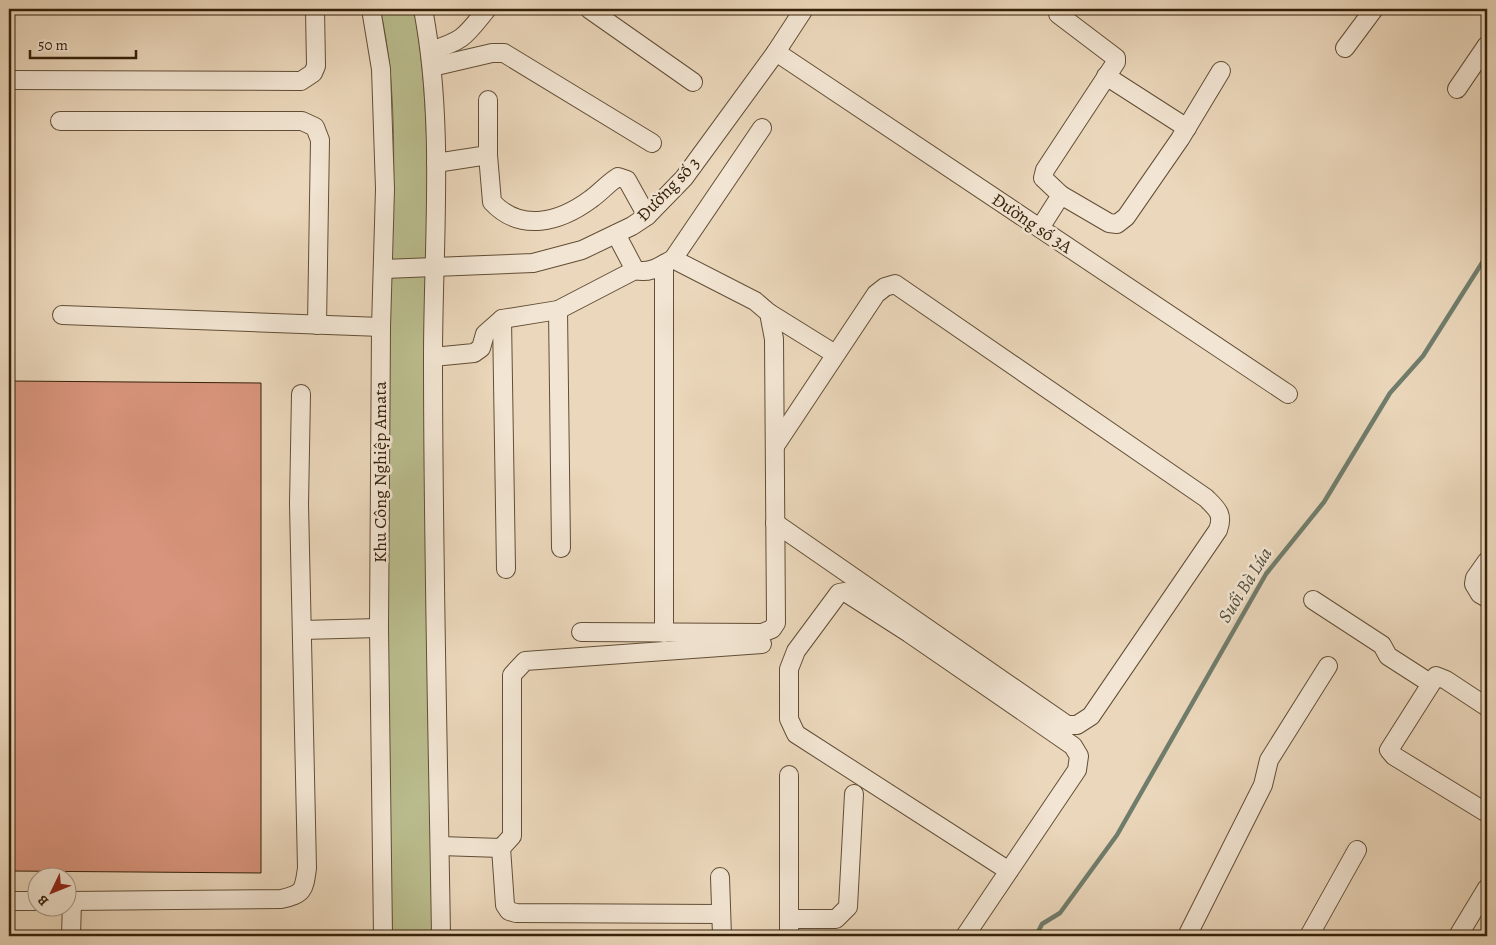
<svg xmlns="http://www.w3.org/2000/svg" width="1496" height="945" font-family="Alegreya,serif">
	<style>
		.green { fill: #babd8e; stroke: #786f4c }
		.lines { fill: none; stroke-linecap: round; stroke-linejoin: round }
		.stream { stroke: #707d6c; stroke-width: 4.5 }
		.building { fill: #d8947c; stroke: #352109 }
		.minor-casing { stroke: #624e36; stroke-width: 20 }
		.minor { stroke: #f2e5d3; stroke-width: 18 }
		.labels { text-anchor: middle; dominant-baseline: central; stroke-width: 5; stroke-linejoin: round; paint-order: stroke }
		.street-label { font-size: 18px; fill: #352109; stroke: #f2e5d3 }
		.water-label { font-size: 19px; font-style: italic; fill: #534f3b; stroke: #f2e5d3 }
	</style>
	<rect width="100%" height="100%" fill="#ebd7bb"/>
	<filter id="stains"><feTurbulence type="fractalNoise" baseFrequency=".004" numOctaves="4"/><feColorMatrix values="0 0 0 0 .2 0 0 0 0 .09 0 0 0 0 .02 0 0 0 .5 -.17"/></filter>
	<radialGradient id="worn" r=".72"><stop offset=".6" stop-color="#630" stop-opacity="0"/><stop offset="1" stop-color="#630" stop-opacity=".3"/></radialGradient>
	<g class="green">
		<path d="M380 9H414C429 93 428 177 427 263L392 264C393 182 399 89 380 9Z"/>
		<polygon points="427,272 433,936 392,936 387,628 389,327 392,273"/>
	</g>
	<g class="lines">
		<polyline class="stream" points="1036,936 1042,924 1060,913 1117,835 1266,574 1324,502 1390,393 1423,356 1487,255"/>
	</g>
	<polygon class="building" points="9,381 261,383 261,873 9,871"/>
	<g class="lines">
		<g class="minor-casing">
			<g id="minor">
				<polyline points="371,9 381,69 385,189 381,327 379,628 383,936"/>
				<path d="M423 9C445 124 433 242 433 358 433 551 438 743 441 936"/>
				<polyline points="589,9 693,82"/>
				<polyline points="1345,48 1374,9"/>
				<path d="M430 51C465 40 465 36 487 9"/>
				<polyline points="776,52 1288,394"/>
				<polyline points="432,67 492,53 504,53 652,143"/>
				<polyline points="1106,76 1187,128"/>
				<polyline points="9,80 301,81 313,73 316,66 315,9"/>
				<polyline points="1457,89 1487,45"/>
				<polyline points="60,121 302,121 315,127 320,140 317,325"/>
				<path d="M488 155 492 202C521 233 560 222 591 199 601 192 608 183 618 177L627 180 647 216"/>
				<polyline points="436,163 488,155 488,100"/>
				<polyline points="1061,195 1109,223 1117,224 1126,217 1180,139 1221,71"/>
				<polyline points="1040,228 1061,195 1043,178 1045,170 1116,62 1116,58 1058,14"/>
				<path d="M616 234 635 270C650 274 660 266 673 259L762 128"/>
				<polyline points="384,269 533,263 582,250 632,226 647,216 684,178 776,52 804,9"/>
				<polyline points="558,310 561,548"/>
				<polyline points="769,313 835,354"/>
				<polyline points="62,315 381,327"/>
				<polyline points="502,319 506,569"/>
				<polyline points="433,357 474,353 481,348 485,334 502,319 558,310 635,270"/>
				<path d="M775 446 876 294 885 287 895 284 1206 498C1217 509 1224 514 1218 530L1091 716 1077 725H1067L775 523"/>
				<polyline points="1487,561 1475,578 1474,584 1480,594 1487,598"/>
				<polyline points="1313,600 1382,645 1388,656 1430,683"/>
				<polyline points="302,630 379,628"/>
				<polyline points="581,632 762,633 772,629 776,623 774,339 769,313 755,301 673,259"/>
				<polyline points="664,633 664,264"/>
				<polyline points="1487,707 1446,680 1436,676 1389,750 1394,756 1487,813"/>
				<polyline points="440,846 501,848 512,836 512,675 525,661 762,644"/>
				<polyline points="501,848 505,905 509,911 516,913 721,914"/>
				<polyline points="720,877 722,936"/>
				<polyline points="9,901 38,901"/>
				<path d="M68 901 281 899C304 894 304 890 307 868L299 504 301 394"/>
				<polyline points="789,924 789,775"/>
				<polyline points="71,936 72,901"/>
				<polyline points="789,936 789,924 796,919 836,919 848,907 854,794"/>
				<polyline points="965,936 1077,770 1079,756 1073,746 909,633 845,592 839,593 796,651 789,669 789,719 796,734 1009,871"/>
				<polyline points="1187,936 1263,785 1269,760 1328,666"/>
				<polyline points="1309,936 1357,850"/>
				<polyline points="1458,936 1487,888"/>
			</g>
		</g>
		<use href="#minor" class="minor"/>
	</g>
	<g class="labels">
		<g class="street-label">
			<text transform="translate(668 189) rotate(-46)">Đường số 3</text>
			<text transform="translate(1032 223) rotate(34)">Đường số 3A</text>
			<text transform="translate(380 472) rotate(-90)">Khu Công Nghiệp Amata</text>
		</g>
		<g class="water-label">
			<text transform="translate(1245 585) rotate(-58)">Suối Bà Lúa</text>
		</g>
	</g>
	<rect width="1496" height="945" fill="none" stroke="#ebd7bb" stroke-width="30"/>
	<rect x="10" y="10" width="1476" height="925" fill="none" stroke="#352109" stroke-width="2.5"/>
	<rect x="15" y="15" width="1466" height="915" fill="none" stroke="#352109"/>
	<g transform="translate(52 892) rotate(227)"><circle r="24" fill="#f2e5d3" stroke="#a69782"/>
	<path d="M0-4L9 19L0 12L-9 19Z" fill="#8f2418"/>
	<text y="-8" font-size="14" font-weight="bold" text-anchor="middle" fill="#352109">B</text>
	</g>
	<path d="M30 50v8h106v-8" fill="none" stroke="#352109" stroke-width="2.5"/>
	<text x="38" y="50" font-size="15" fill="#352109" stroke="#f2e5d3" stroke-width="4" paint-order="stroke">50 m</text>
	<rect width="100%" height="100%" filter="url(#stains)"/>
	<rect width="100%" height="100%" fill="url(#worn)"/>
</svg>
